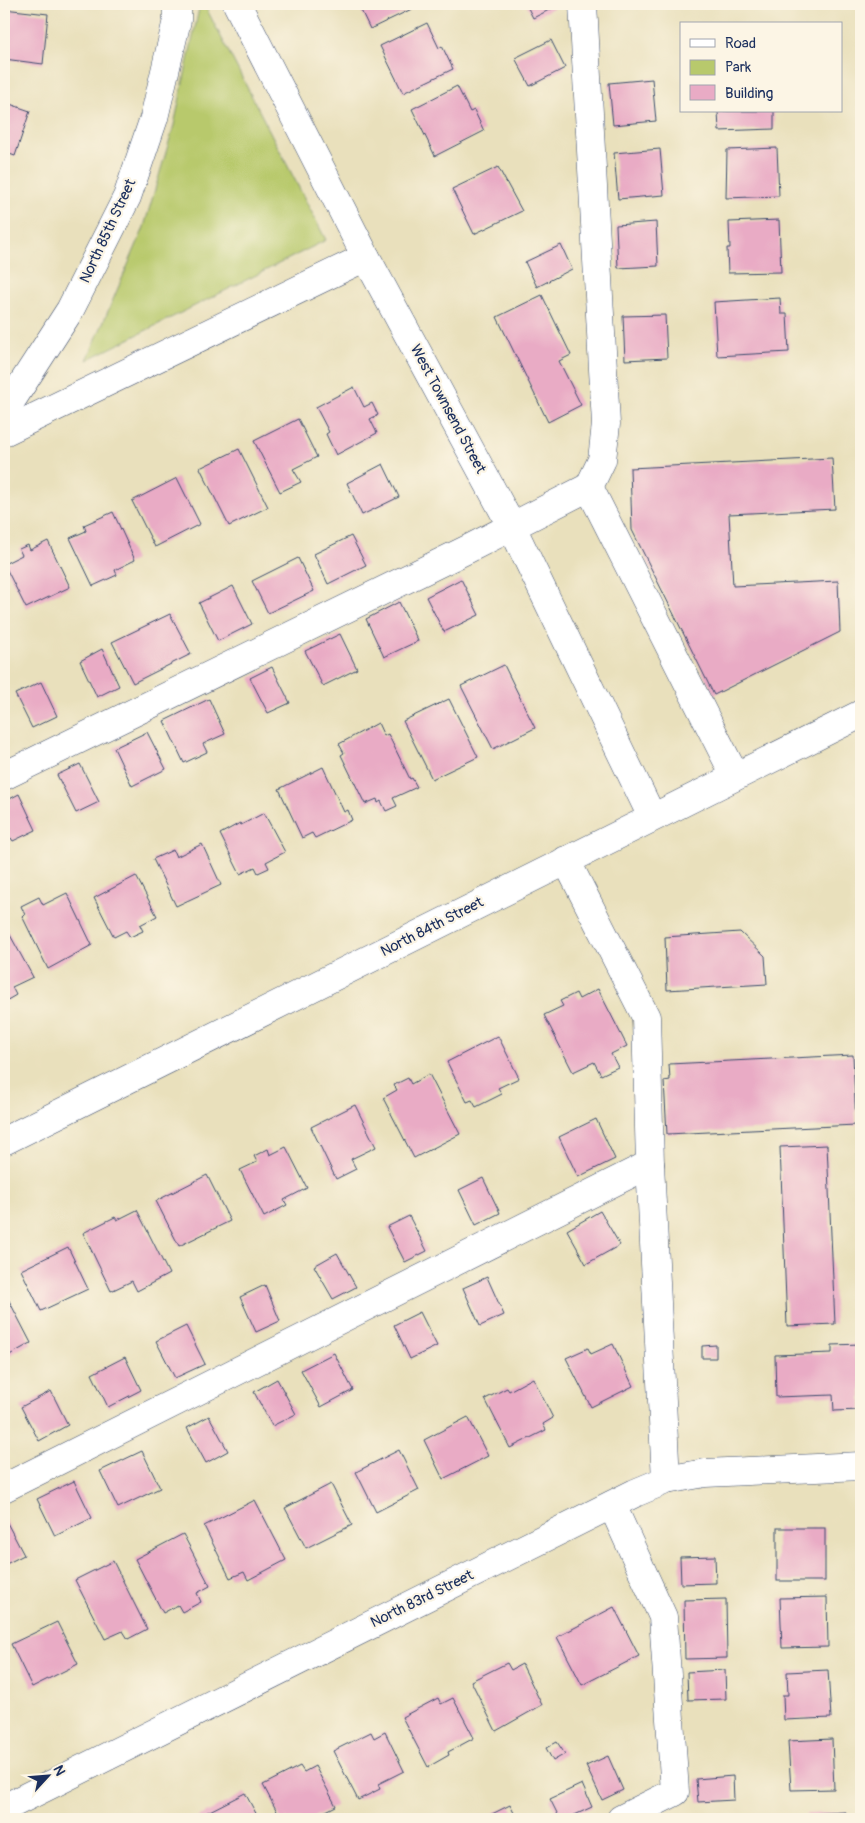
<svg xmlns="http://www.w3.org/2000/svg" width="865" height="1823" font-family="Pangolin,sans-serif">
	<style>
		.green { fill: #b8c96c; stroke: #6a7c65 }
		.building { fill: #e9abc5 }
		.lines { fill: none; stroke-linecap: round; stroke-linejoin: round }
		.minor-casing { stroke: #3a4a6c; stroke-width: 29 }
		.minor { stroke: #fff; stroke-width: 28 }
		.labels { text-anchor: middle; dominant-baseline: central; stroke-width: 4.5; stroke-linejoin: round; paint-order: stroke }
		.street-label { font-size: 15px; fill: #1b2f5e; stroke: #fcf5e5 }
	</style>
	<rect width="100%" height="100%" fill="#fcf5e5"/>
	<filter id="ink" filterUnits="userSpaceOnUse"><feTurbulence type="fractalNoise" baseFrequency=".02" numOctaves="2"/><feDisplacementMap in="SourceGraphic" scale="10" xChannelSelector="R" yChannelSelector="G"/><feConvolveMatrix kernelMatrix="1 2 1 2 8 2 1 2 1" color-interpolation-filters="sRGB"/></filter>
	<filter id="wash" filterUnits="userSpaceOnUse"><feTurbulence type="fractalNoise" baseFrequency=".0096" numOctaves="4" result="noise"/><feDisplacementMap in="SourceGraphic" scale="20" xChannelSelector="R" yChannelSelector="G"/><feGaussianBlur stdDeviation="1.12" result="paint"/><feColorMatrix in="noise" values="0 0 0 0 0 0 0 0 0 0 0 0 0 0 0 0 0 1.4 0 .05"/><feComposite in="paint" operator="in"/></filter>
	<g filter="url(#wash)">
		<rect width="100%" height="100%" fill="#e9e0bc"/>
		<polygon class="green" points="200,4 204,4 326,240 87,360 143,230 174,125"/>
		<g id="blocks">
			<g class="building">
				<polygon points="358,4 419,4 420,5 370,29"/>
				<polygon points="526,4 561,4 533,18"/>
				<polygon points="697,4 714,4 714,5 697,6"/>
				<polygon points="4,9 48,14 43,64 4,59"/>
				<polygon points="427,23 439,48 442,46 453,69 403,93 380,46"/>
				<polygon points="551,40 565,68 530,86 515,58"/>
				<polygon points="652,79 656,121 613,125 609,83"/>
				<polygon points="457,86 470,112 474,110 484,131 435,156 412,109"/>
				<polygon points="4,102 30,111 15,156 4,152"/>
				<polygon points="718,111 774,111 774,129 719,131"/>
				<polygon points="777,148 779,196 726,198 727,150"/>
				<polygon points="660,149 664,195 618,199 614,153"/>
				<polygon points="498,167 522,211 474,234 452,189"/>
				<polygon points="779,220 781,272 728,273 727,248 730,248 729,222"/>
				<polygon points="656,222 658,266 618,268 616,225"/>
				<polygon points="561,245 572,269 537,287 525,262"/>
				<polygon points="542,295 571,355 559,361 581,405 548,422 497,317"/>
				<polygon points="780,298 781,314 787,314 789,352 717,356 714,302"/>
				<polygon points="665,315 667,358 625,360 623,316"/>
				<polygon points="354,387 364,407 372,403 378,415 370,419 377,433 336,455 326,434 329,432 316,407"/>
				<polygon points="298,419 317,457 293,469 301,482 280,492 254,441"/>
				<polygon points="239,449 268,507 229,526 200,468"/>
				<polygon points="832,458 835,509 729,514 733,586 838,581 840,632 714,695 632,530 630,468"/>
				<polygon points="383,464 399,497 362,515 347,483"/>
				<polygon points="177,478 200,524 155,547 132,501"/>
				<polygon points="113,512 135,560 115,570 117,575 93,586 70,538 86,531 84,525"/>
				<polygon points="351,536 366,565 328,584 314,554"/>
				<polygon points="48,541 70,587 26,608 4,564 22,555 19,549 28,545 30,550"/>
				<polygon points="298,558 314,591 268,613 252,581"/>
				<polygon points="461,579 479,615 444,632 426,597"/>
				<polygon points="233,586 252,624 218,641 199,603"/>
				<polygon points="399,602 418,641 384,657 366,619"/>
				<polygon points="170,614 191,654 133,683 112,642"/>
				<polygon points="340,634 357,669 323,686 305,651"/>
				<polygon points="102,649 119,686 97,697 80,661"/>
				<polygon points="504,665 535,728 493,749 461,686"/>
				<polygon points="272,667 290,703 268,713 250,678"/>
				<polygon points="41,682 57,716 32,728 15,694"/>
				<polygon points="209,699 225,734 203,744 207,752 184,763 164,721"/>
				<polygon points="449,699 478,757 432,779 403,721"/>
				<polygon points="378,723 384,736 388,734 410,779 412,778 417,787 393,798 397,806 386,811 381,801 378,803 377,799 365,804 341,755 344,753 339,744"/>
				<polygon points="147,732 166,769 132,786 114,748"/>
				<polygon points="80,764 99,802 76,813 57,775"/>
				<polygon points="323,767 344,812 348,810 352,820 315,838 312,833 302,838 279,789"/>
				<polygon points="19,794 36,830 13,841 11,838 4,841 4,802"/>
				<polygon points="264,813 285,852 266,862 269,868 258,873 255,867 240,874 220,834 240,823 241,825"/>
				<polygon points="202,844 221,885 176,906 153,859 173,850 176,857"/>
				<polygon points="136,876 157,916 140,925 143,931 130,937 126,931 114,937 94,898"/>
				<polygon points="67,893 92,945 48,969 22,916 25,915 21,906 39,897 43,905"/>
				<polygon points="4,924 33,977 12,987 16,995 4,1002"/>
				<polygon points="740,932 765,956 767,984 667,990 665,937"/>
				<polygon points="598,989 627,1046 611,1054 618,1067 601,1075 594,1062 573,1072 544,1015 563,1006 560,1001 576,993 579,999"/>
				<polygon points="498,1036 519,1078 498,1088 502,1094 476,1107 472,1100 467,1102 447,1062"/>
				<polygon points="853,1055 856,1125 667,1134 664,1081 670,1080 669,1064"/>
				<polygon points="429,1074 460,1134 414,1158 383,1098 397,1090 394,1085 408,1078 411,1084"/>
				<polygon points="355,1105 376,1147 351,1159 356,1169 336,1179 311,1127"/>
				<polygon points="596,1119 615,1159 578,1177 559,1137"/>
				<polygon points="827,1145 835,1324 787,1326 780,1147"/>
				<polygon points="286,1147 307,1188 284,1200 287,1205 264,1217 240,1170 257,1162 254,1156 268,1149 270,1155"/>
				<polygon points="207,1175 230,1221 179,1246 156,1201"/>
				<polygon points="483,1178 500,1213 476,1225 459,1190"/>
				<polygon points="137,1210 169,1274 137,1291 132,1281 111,1291 83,1233 115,1217 117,1220"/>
				<polygon points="600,1211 620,1245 586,1264 567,1230"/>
				<polygon points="409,1216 427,1251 405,1262 387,1227"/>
				<polygon points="68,1247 88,1289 41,1311 21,1270"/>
				<polygon points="337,1253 356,1287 333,1299 314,1266"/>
				<polygon points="487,1277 504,1315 480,1326 463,1288"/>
				<polygon points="265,1285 280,1321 256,1332 240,1297"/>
				<polygon points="4,1291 31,1343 4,1358"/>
				<polygon points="420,1312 437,1346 410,1359 394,1325"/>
				<polygon points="186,1326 205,1364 175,1378 156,1341"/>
				<polygon points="613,1344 633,1386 591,1407 566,1358 588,1348 591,1354"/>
				<polygon points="861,1344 861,1410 834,1411 833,1395 776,1397 775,1355 832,1353 832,1345"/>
				<polygon points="716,1345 716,1358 702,1358 702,1346"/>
				<polygon points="334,1353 353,1390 321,1407 301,1370"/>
				<polygon points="125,1357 141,1390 108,1407 92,1374"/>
				<polygon points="533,1378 553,1418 543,1424 546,1430 510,1448 485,1399 507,1388 509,1391"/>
				<polygon points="277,1379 296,1414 272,1426 254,1392"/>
				<polygon points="51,1391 68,1425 39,1441 21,1407"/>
				<polygon points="209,1416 228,1451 206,1463 187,1428"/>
				<polygon points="468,1417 488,1456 443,1479 424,1440"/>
				<polygon points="399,1450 419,1490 376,1512 356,1472"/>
				<polygon points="142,1451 160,1488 118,1508 100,1471"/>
				<polygon points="74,1481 92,1518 55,1536 37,1499"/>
				<polygon points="331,1484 352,1525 306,1548 285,1508"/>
				<polygon points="255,1500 286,1560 248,1580 244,1572 230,1578 204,1526"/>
				<polygon points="5,1519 24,1555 4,1565 4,1520"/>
				<rect x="777" y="1528" width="48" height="53"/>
				<polygon points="183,1534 210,1586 197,1593 201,1602 182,1612 178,1605 163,1613 135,1559"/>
				<polygon points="715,1556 716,1583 681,1584 680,1557"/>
				<polygon points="113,1561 147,1629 128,1639 123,1631 105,1639 75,1580"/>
				<polygon points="827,1597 828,1647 782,1648 780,1598"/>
				<polygon points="726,1599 727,1658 685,1659 684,1600"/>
				<polygon points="614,1607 639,1656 582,1685 557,1637"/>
				<polygon points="57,1622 78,1664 32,1687 11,1644"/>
				<polygon points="507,1663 511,1670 522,1664 542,1705 496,1731 471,1681"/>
				<polygon points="725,1670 726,1699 688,1700 687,1672"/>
				<polygon points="828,1670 831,1718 784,1720 783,1695 788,1695 787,1672"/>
				<polygon points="438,1698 441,1704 453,1698 474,1738 448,1752 449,1755 428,1767 402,1717"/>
				<polygon points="371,1732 374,1738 385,1732 404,1771 378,1784 380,1789 358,1800 333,1751"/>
				<polygon points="832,1739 834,1789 791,1790 788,1741"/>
				<polygon points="557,1742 565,1754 553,1761 546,1748"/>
				<polygon points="608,1756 623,1790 602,1800 586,1766"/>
				<polygon points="300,1766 304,1772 315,1766 336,1806 310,1819 281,1819 263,1785"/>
				<polygon points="733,1776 734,1800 698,1802 696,1779"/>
				<polygon points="582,1784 592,1807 566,1819 560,1819 550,1799"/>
				<polygon points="245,1793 259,1819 199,1819 198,1817"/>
				<polygon points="510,1805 517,1819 488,1819 486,1817"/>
				<polygon points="846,1812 846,1819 807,1819 807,1814"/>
			</g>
		</g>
	</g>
	<g filter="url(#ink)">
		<use href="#blocks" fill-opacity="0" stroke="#3a4a6c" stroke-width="1"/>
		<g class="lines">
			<g class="minor-casing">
				<g id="minor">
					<polyline points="237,4 366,257 512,527 652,817"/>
					<polyline points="4,412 70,310 127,197 154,118 177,20 177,4"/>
					<polyline points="4,432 366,257"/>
					<polyline points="589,487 735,776"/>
					<polyline points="4,776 468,549 589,487 602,460 606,424 583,4"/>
					<polyline points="566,860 646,1017 650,1164 666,1480"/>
					<polyline points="4,1141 861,714"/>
					<polyline points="4,1488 650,1164"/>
					<polyline points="612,1505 663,1617 675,1792 621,1819"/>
					<polyline points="4,1808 635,1493 666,1480 705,1473 861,1466"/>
				</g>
			</g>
			<use href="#minor" class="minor"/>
		</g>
	</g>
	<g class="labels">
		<g class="street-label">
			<text transform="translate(108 231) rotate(-65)">North 85th Street</text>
			<text transform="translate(448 409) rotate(62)">West Townsend Street</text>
			<text transform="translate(432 927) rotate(-27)">North 84th Street</text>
			<text transform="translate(422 1599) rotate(-26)">North 83rd Street</text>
		</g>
	</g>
	<rect width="865" height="1823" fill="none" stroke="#fcf5e5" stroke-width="20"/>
	<rect x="680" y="22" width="162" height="90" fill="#fcf5e5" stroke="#a2a6af"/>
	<rect x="690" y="39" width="25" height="8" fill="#ffffff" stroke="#a2a6af"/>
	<text x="725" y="48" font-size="15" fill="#1b2f5e">Road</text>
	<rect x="690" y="60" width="25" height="15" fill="#b8c96c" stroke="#a2a6af"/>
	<text x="725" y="72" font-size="15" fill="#1b2f5e">Park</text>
	<rect x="690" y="85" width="25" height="15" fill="#e9abc5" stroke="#a2a6af"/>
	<text x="725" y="98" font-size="15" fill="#1b2f5e">Building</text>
	<g transform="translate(48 1776) rotate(64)" stroke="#fcf5e5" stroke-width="4" paint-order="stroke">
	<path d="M0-4L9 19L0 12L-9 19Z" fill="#1b2f5e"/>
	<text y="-8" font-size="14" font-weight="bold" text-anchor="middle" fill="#1b2f5e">N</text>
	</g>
</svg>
